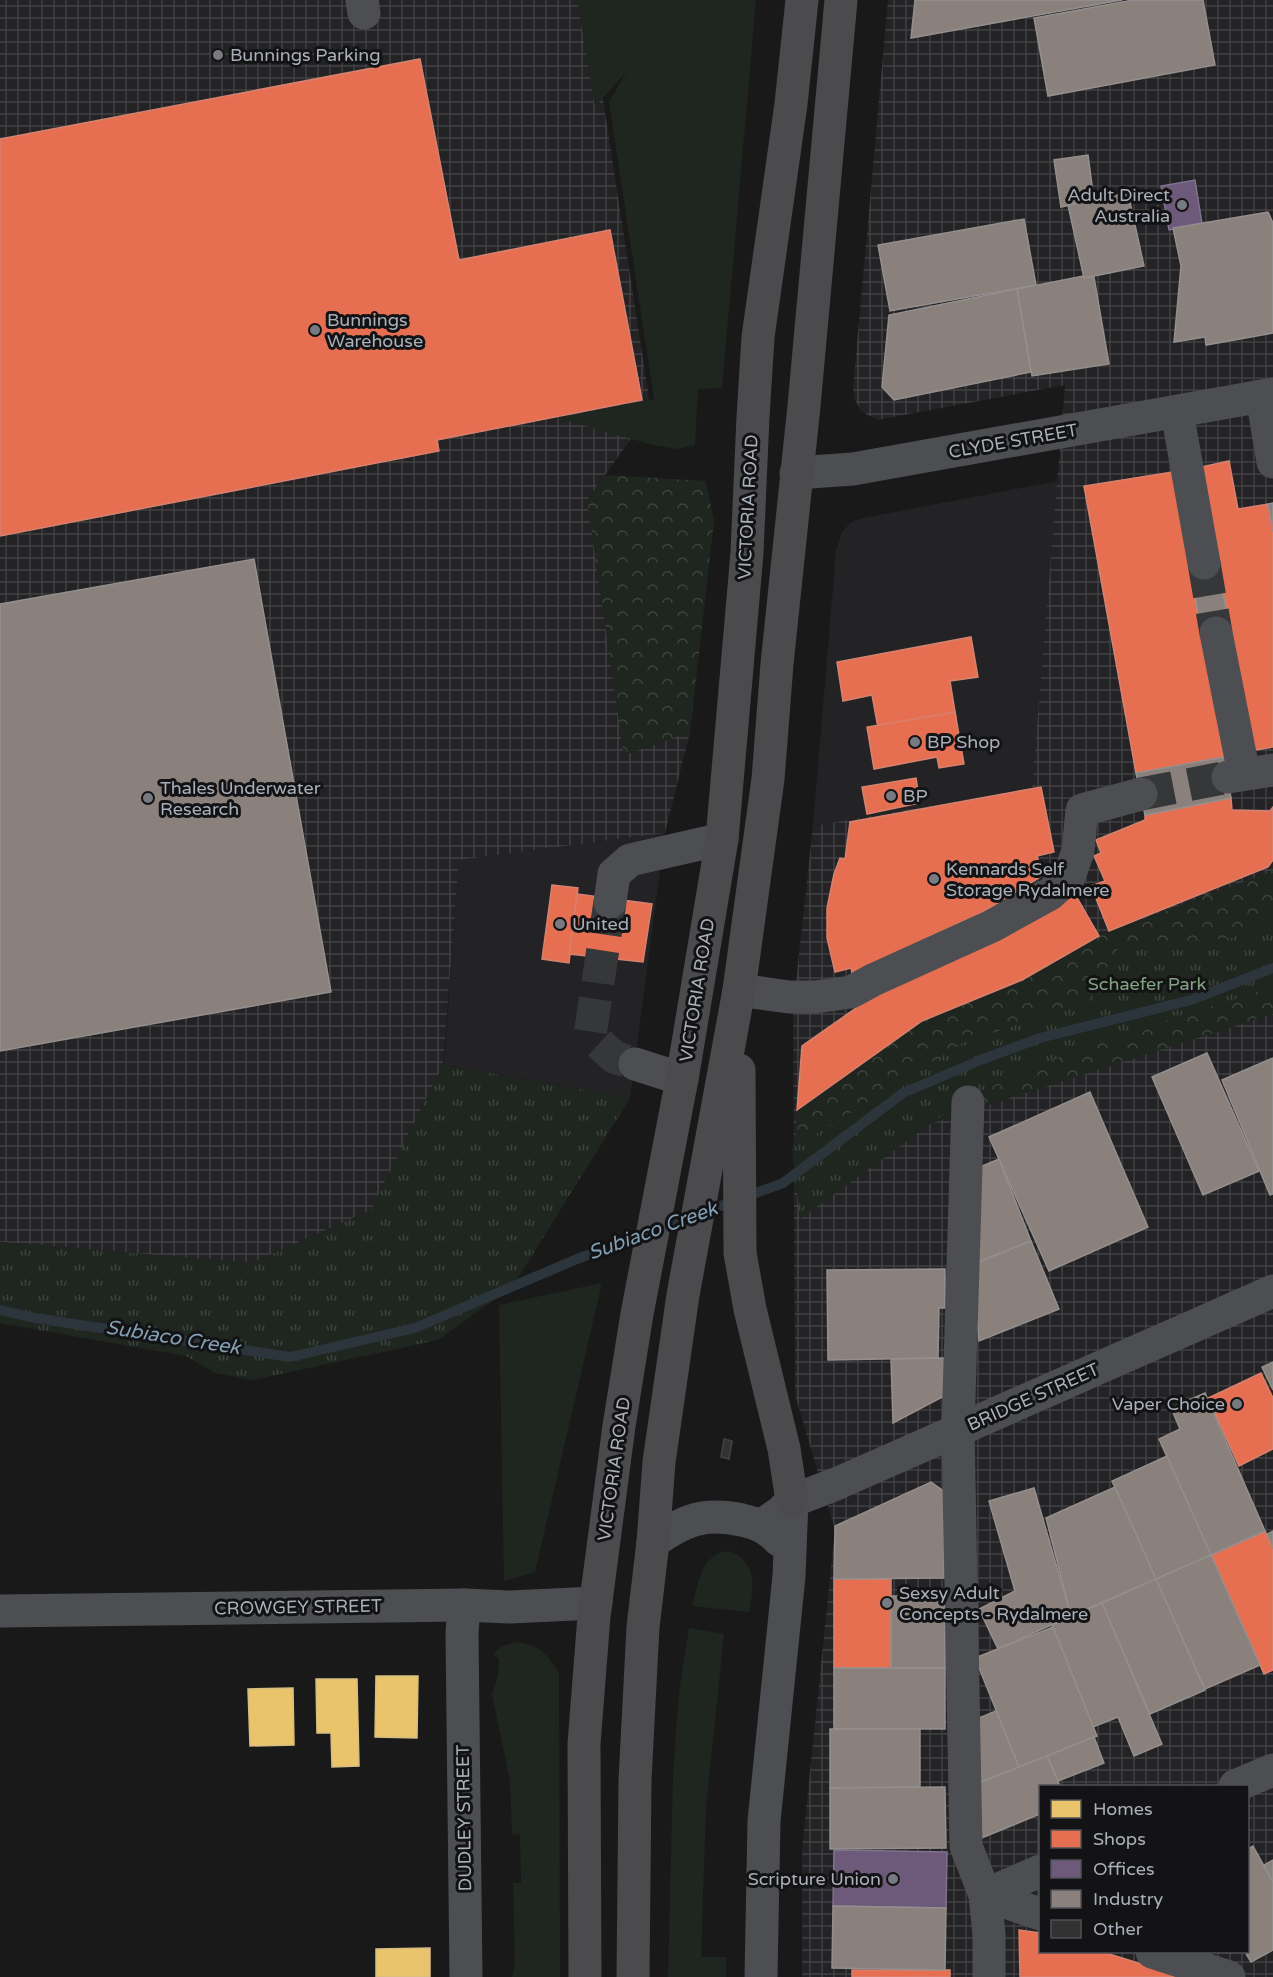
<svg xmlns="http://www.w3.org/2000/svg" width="1273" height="1977" font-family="'Varela Round',sans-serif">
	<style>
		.built { fill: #232325 }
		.industrial { fill: url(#industrial-grid); fill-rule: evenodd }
		.grass { fill: #1f261f }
		.forest { fill: url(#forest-crowns) }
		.park { fill: url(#park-tufts) }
		.homes { fill: #e9c46a; stroke: #d6be82; stroke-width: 1.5 }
		.shops { fill: #e76f51; stroke: #d58270; stroke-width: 1.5 }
		.offices { fill: #6d597a; stroke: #7f738d; stroke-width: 1.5 }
		.industry { fill: #8a817c; stroke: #948f8e; stroke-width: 1.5 }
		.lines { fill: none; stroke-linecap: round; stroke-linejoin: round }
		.stream { stroke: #2c353b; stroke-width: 10 }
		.building { fill: #323233; stroke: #414245; stroke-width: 1.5 }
		.minor-tunnel { stroke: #363739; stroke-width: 33; stroke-dasharray: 33 16; stroke-linecap: butt }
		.minor { stroke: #4d4e52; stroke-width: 33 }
		.highway { stroke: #4b4b4e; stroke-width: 33 }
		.poi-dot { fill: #777b81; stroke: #131315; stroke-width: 2 }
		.labels { text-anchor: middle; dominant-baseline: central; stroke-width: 6; stroke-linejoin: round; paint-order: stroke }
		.poi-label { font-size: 18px; fill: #aab0b9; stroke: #131315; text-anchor: start }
		.street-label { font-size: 18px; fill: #aab0b9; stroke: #131315 }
		.park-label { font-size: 18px; fill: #82a482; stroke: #131315 }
		.water-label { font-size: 20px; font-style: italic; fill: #829fb3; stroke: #131315 }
	</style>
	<defs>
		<pattern id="industrial-grid" width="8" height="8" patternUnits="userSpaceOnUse" patternTransform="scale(1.5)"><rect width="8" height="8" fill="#232325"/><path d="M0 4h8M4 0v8" fill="none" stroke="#404043"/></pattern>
		<pattern id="forest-crowns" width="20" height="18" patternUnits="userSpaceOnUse" patternTransform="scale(1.5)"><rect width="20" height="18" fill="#1f261f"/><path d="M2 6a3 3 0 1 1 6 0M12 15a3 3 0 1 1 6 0" fill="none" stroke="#3d433d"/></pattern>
		<pattern id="park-tufts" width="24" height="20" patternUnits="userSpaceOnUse" patternTransform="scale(1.5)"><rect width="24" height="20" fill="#1f261f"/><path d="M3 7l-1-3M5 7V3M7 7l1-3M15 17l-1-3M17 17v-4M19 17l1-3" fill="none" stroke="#3d433d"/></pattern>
	</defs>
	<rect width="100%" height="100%" fill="#191919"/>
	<g class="built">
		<polygon points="1058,481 1032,789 813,826 836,551 842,532 851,522 863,518"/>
		<polygon points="665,833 630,1098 444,1065 459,860"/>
	</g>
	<g class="industrial">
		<polygon points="0,0 592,0 590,15 651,411 587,500 624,755 690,732 665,833 459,860 443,1065 371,1210 251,1263 0,1242"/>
		<path d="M888 0H1273V1977H802V1849L835 1530 795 1395 793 1009 813 826 1032 788 1065 385 877 420 861 411 855 400 853 388ZM1040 1786H1248V1952H1040Z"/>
	</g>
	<g class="grass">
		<polygon points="577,0 756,0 722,388 698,389 695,445 678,449 653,445 557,418 654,399 609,102 627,71 595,107"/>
		<polygon points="602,1283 535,1572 504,1581 499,1305"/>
		<path d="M729 1551C758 1563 754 1586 749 1612L692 1606C699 1583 700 1554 729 1551Z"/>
		<polygon points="689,1628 724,1634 706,1807 701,1957 726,1957 726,1977 668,1977 673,1776 679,1692"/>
		<path d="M517 1642C541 1646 546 1653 559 1673L560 1977H512L515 1963 513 1883H521L520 1835 512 1834 510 1781 492 1694 498 1676 499 1658 493 1655 502 1646Z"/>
	</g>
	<g class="forest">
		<polygon points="605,475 706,481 714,521 690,732 624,755 587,500"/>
		<polygon points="1273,871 1273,1014 914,1129 794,1164 797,1110 922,1021 1022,980 1109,931"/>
	</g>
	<g class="park">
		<polygon points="1273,917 1273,987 1083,1047 969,1096 800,1219 792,1149 963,1043 1089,1000 1120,945 1232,938"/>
		<polygon points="443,1065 630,1098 513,1286 438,1340 253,1380 215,1373 186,1356 0,1323 0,1242 251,1263 371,1210"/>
	</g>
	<g class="homes">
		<polygon points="376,1676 418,1676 417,1738 375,1737"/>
		<polygon points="316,1679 357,1679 359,1766 332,1767 331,1733 317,1733"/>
		<polygon points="293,1688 294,1745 250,1746 248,1689"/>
		<polygon points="430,1948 430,1977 376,1977 376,1949"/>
	</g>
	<g class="shops">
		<polygon points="420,59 459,260 610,230 642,400 437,440 439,451 0,536 0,139"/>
		<polygon points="1229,461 1238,509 1268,504 1273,532 1273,747 1251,751 1201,467"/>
		<polygon points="1172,472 1224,757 1136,773 1084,486"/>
		<polygon points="971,637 978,677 950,681 956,718 879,733 872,695 843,701 837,662"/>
		<polygon points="955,712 964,764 939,768 937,757 874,769 867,727"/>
		<polygon points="916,778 920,803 867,814 862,787"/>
		<polygon points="1041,787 1054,852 1037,856 1042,876 983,912 852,973 851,968 835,972 827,938 827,908 834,874 840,858 845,859 850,822"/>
		<polygon points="1231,798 1232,810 1270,811 1273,807 1273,860 1268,867 1109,931 1091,886 1105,881 1094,856 1101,853 1096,840 1145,820 1145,815"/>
		<polygon points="552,885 578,888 569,963 542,959"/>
		<polygon points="577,894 652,904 643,962 569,954"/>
		<polygon points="1075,894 1099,936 1022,980 922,1021 797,1110 802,1046 886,987 1000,938"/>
		<polygon points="1261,1373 1273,1398 1273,1449 1239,1466 1208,1398"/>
		<polygon points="1265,1531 1273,1549 1273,1670 1264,1674 1211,1555"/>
		<rect x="834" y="1579" width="57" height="89"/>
		<polygon points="1019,1930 1040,1933 1040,1952 1103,1952 1183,1977 1020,1977"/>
		<rect x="852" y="1970" width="98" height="7"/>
	</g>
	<g class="offices">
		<polygon points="1195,180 1202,224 1169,230 1161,186"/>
		<polygon points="834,1850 947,1852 946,1908 833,1906"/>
	</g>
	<g class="industry">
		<polygon points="915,0 1122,0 911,38"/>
		<polygon points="1133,0 1203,0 1215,65 1048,96 1034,18"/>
		<polygon points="1088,155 1094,200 1061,207 1054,160"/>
		<polygon points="1128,193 1144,266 1084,278 1068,205"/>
		<polygon points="1268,212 1273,223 1273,333 1206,345 1205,337 1174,342 1181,266 1173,228"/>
		<polygon points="1024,219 1036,285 890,311 878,245"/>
		<polygon points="1083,276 1084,278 1094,277 1109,364 1032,376 1017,289"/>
		<polygon points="1017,289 1031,372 894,400 882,387 889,315"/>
		<polygon points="1273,503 1273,532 1268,504"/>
		<polygon points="254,559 331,992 0,1051 0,604"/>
		<polygon points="1217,561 1230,630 1202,636 1190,565"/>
		<polygon points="1224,757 1231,798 1145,815 1136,773"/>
		<polygon points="1207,1053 1259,1171 1203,1195 1152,1077"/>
		<polygon points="1273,1058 1273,1194 1270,1195 1222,1080"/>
		<polygon points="1090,1092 1148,1227 1049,1271 989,1137"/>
		<polygon points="999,1159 1031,1241 975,1263 975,1169"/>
		<polygon points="1031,1241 1059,1309 979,1341 972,1265"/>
		<polygon points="945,1269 945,1308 939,1308 938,1358 828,1360 827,1270"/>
		<polygon points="945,1358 946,1395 893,1423 891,1359"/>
		<polygon points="1273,1362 1273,1390 1262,1367"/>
		<polygon points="1205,1393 1265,1531 1211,1555 1159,1439 1180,1429 1171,1408"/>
		<polygon points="1167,1456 1211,1555 1156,1579 1112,1481"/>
		<polygon points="931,1482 945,1492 944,1578 834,1579 835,1526"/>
		<polygon points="1115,1487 1156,1579 1071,1616 1046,1518"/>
		<polygon points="1034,1488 1071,1616 998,1649 979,1609 1015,1591 989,1501"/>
		<polygon points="1273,1531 1273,1549 1267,1534"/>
		<polygon points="1211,1555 1260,1665 1205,1689 1156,1579"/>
		<polygon points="1156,1579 1205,1690 1150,1714 1102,1603"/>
		<rect x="891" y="1596" width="54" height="72"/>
		<polygon points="1102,1603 1162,1744 1134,1756 1118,1717 1093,1727 1052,1625"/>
		<polygon points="1053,1627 1097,1736 1019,1767 975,1658"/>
		<rect x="834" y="1668" width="111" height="61"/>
		<polygon points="996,1711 1019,1767 976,1784 974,1720"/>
		<polygon points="830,1729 920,1729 920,1787 830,1788"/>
		<polygon points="1094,1737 1104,1763 1058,1781 1047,1756"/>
		<polygon points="1047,1756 1060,1786 1040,1786 1040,1814 977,1840 976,1784"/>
		<polygon points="945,1787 946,1848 830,1849 830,1788"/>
		<polygon points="1253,1846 1273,1882 1273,1950 1251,1962 1245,1952 1248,1952 1248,1849"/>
		<polygon points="1273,1860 1273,1882 1264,1865"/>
		<polygon points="833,1906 946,1908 945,1970 832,1968"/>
	</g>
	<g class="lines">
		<polyline class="stream" points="0,1310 35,1318 290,1357 415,1328 577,1259 783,1183 903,1093 983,1059 1040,1038 1191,1000 1273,968"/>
	</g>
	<polygon class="building" points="724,1439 732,1441 729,1459 721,1457"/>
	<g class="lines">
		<g class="minor-tunnel">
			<polyline points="1204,563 1216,633"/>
			<polyline points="1141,794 1228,777"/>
			<polyline points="610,902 590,1035 614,1057 635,1064"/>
		</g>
		<g class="minor">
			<polyline points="362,0 364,13"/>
			<polyline points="1262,396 1273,462"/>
			<polyline points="1177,412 1204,563"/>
			<polyline points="796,473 853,469 1273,394"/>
			<polyline points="1216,633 1244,774"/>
			<polyline points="1228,777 1273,770"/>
			<polyline points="610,902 614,874 630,860 722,839"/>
			<polyline points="739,990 789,997 815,997 851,992 873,980 992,926 1050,894 1069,877 1078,851 1082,810 1141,794"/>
			<polyline points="635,1064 682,1079"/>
			<polyline points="968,1102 958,1430 966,1846 985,1895 1040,1914"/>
			<polyline points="762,1525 781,1512 792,1501 836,1484 1273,1291"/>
			<path d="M653 1542C684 1520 704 1512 742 1520 758 1524 767 1527 779 1540"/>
			<polyline points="464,1605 462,1633 466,1977"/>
			<polyline points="0,1611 464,1605 510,1607 596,1603"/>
			<polyline points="1235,1786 1273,1770"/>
			<polyline points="1152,1952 1229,1977"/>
			<polyline points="761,1977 764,1821 789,1576 792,1501"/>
			<polyline points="989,1977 989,1935 985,1895 1040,1871"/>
		</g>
		<g class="highway">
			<polyline points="739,1070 740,1253 750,1309 784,1449 792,1501"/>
			<polyline points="585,1977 584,1744 594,1616 619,1426 637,1314 682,1079 722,839 747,553 753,417 758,337 791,104 802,0"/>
			<polyline points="633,1977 635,1780 643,1627 653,1542 659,1462 683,1295 739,990 768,779 777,664 804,406 841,0"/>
		</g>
	</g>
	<g class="poi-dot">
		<circle cx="218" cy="55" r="6"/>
		<circle cx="1182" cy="205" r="6"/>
		<circle cx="315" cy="330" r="6"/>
		<circle cx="915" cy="742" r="6"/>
		<circle cx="891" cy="796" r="6"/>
		<circle cx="148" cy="798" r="6"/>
		<circle cx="934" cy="879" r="6"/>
		<circle cx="560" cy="924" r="6"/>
		<circle cx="1237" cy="1404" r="6"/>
		<circle cx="887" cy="1603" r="6"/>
		<circle cx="893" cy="1879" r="6"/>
	</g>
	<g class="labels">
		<g class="poi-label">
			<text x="230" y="55">Bunnings Parking</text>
			<text x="1170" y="195" text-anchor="end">Adult Direct<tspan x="1170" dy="21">Australia</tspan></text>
			<text x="327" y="320">Bunnings<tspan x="327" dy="21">Warehouse</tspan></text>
			<text x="927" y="742">BP Shop</text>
			<text x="160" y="788">Thales Underwater<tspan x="160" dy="21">Research</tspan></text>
			<text x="903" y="796">BP</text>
			<text x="946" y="869">Kennards Self<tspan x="946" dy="21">Storage Rydalmere</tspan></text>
			<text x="572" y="924">United</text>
			<text x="1225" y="1404" text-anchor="end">Vaper Choice</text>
			<text x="899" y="1593">Sexsy Adult<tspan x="899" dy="21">Concepts - Rydalmere</tspan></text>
			<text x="881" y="1879" text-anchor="end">Scripture Union</text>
		</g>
		<g class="street-label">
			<text transform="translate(1013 441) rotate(-10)">CLYDE STREET</text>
			<text transform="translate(748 507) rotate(-87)">VICTORIA ROAD</text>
			<text transform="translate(697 990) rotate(-81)">VICTORIA ROAD</text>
			<text transform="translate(1033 1397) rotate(-24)">BRIDGE STREET</text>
			<text transform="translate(614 1469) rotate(-82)">VICTORIA ROAD</text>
			<text transform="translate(298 1607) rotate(-1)">CROWGEY STREET</text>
			<text transform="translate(464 1818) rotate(-91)">DUDLEY STREET</text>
		</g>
		<g class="park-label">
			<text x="1147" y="984">Schaefer Park</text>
		</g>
		<g class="water-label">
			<text transform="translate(653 1231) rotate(-20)">Subiaco Creek</text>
			<text transform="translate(173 1338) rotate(9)">Subiaco Creek</text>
		</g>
	</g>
	<rect x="1039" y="1785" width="210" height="168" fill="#131315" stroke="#4f5257" stroke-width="1.5"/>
	<rect x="1051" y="1800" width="30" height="18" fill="#e9c46a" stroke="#4f5257" stroke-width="1.5"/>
	<text x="1093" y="1815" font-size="18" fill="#aab0b9">Homes</text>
	<rect x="1051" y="1830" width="30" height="18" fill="#e76f51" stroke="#4f5257" stroke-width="1.5"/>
	<text x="1093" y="1845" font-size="18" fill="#aab0b9">Shops</text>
	<rect x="1051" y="1860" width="30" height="18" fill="#6d597a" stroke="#4f5257" stroke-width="1.5"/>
	<text x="1093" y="1875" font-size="18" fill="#aab0b9">Offices</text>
	<rect x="1051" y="1890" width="30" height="18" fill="#8a817c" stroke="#4f5257" stroke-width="1.5"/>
	<text x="1093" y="1905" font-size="18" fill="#aab0b9">Industry</text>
	<rect x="1051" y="1920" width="30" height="18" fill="#323233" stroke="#4f5257" stroke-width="1.5"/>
	<text x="1093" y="1935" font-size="18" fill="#aab0b9">Other</text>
</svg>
